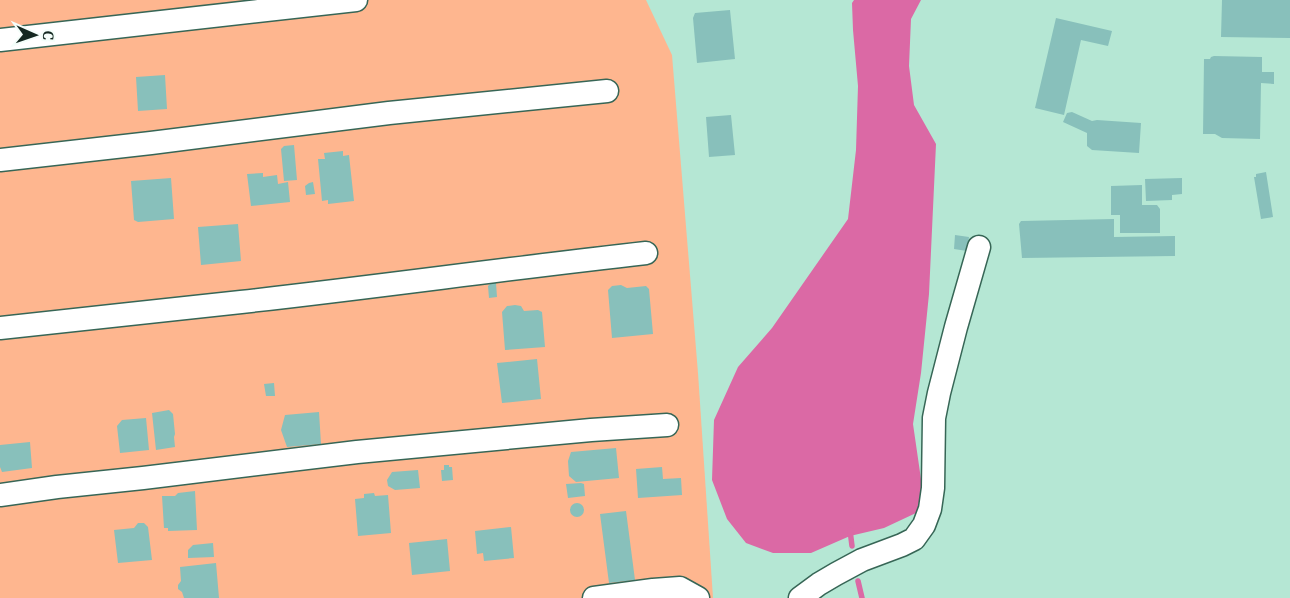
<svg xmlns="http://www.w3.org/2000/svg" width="1290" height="598" viewBox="0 0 1290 598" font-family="Merriweather,serif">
<rect width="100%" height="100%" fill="#b5e7d4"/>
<!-- green -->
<path fill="#feb68f" d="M0 0H646L672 55 698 373 713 598H0Z"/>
<!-- water -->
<path fill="#db69a5" d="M854 0H921L911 19 909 66 914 105 936 144 929 294 921 373 913 424 923 493 916 513 884 528 850 536 811 553H773L746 543 727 519 712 480 714 420 738 367 772 328 848 219 856 150 858 86 853 30 852 3Z"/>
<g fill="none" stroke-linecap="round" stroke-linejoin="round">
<!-- stream -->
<path stroke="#db69a5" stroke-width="5.5" d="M850 530 852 546
M858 581 862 598"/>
</g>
<!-- building -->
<path fill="#88c0bb" d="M1222 0H1290V38L1221 37Z
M730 10 735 59 697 63 693 18 695 13Z
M1056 18 1112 31 1108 46 1081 40 1064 115 1035 108Z
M1214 56 1262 57V72H1274V84L1261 83 1260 139 1222 138 1215 134H1203L1204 59H1210L1211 57Z
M165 75 167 109 138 111 136 77Z
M1072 112 1092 121 1089 127 1092 121 1097 120 1141 123 1139 153 1092 150 1087 146V133L1063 122 1067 113Z
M731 115 735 155 709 157 706 117Z
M294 145 297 180 284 181 281 149 284 146Z
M343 151V156L349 155 354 201 328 204V200L322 201 318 159H325L324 153Z
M1266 172 1273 217 1261 219 1254 177H1256V174Z
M263 173V177L277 175 278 184 288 182 290 202 251 206 247 174Z
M171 178 174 219 138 222 134 220 131 181Z
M1182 178V194L1172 195V200L1146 201 1145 179Z
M313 182 315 194 306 195 305 186 309 183Z
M1142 185V205H1157L1160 209V233H1120V215H1111V186Z
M1114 219V237L1175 236V256L1022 258 1019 224 1021 221Z
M238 224 241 261 201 265 198 227Z
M955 235 969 237 967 251 954 249Z
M491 283H496L497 297 489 298 488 286Z
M621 285 627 288 646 286 649 289 653 334 612 338 608 290 612 286Z
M515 305 521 306 524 311 538 310 542 312 545 347 505 350 502 312 507 306Z
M537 359 541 399 502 403 497 363Z
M274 383 275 396H266L264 384Z
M169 410 173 414 175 434 174 437 175 447 156 450 152 413Z
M319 412 321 444 287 447 281 430 285 415Z
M146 418 149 450 120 453 117 426 122 420Z
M30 442 32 468 2 472 0 467V445Z
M616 448 619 478 576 482 569 476 568 461 571 452Z
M444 465H449V467H452L453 480 442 481 441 470H444Z
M662 467 663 479 681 478 682 495 638 498 636 469Z
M418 470 420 488 395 490 388 486 387 480 392 472Z
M581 483 584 484 585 496 568 498 566 484Z
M195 491 197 530 168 531V528H164L162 496H175L178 493Z
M374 493 375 496 388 495 391 533 358 536 355 499 364 498V494Z
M570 510a7 7 0 1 1 14 0a7 7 0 1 1-14 0Z
M626 511 635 580 609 583 600 514Z
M138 523H144L148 527 152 560 118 563 114 530 134 528Z
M511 527 514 558 484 561 483 553 477 554 475 531Z
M447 539 450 571 412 575 409 543Z
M213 543 214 557 188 558V550L193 545Z
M216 563 219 598H184L182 592 178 589V585L181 581 180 567Z"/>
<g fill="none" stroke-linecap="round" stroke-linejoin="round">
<defs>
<path id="minor" d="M0 40 356 0
M0 160 151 143 389 113 607 91
M0 328C80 319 161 311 241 302 376 287 511 268 646 253
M0 495 57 487 143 478 357 452 591 430 667 425
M594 598 653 590 680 588 698 598
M800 598 819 584 836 574 862 560 902 545 914 539 924 525 930 509 933 488 934 418 939 393 956 327 979 247"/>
</defs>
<!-- minor casing -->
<use href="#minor" stroke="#376656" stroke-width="25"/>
<!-- minor -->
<use href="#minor" stroke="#fff" stroke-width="22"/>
</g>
<!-- north arrow -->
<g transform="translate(35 35) rotate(92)" stroke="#f4fefa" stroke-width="4" paint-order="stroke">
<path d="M0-4L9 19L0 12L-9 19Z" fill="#142821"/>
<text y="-8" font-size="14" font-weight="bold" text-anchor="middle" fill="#142821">С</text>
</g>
</svg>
